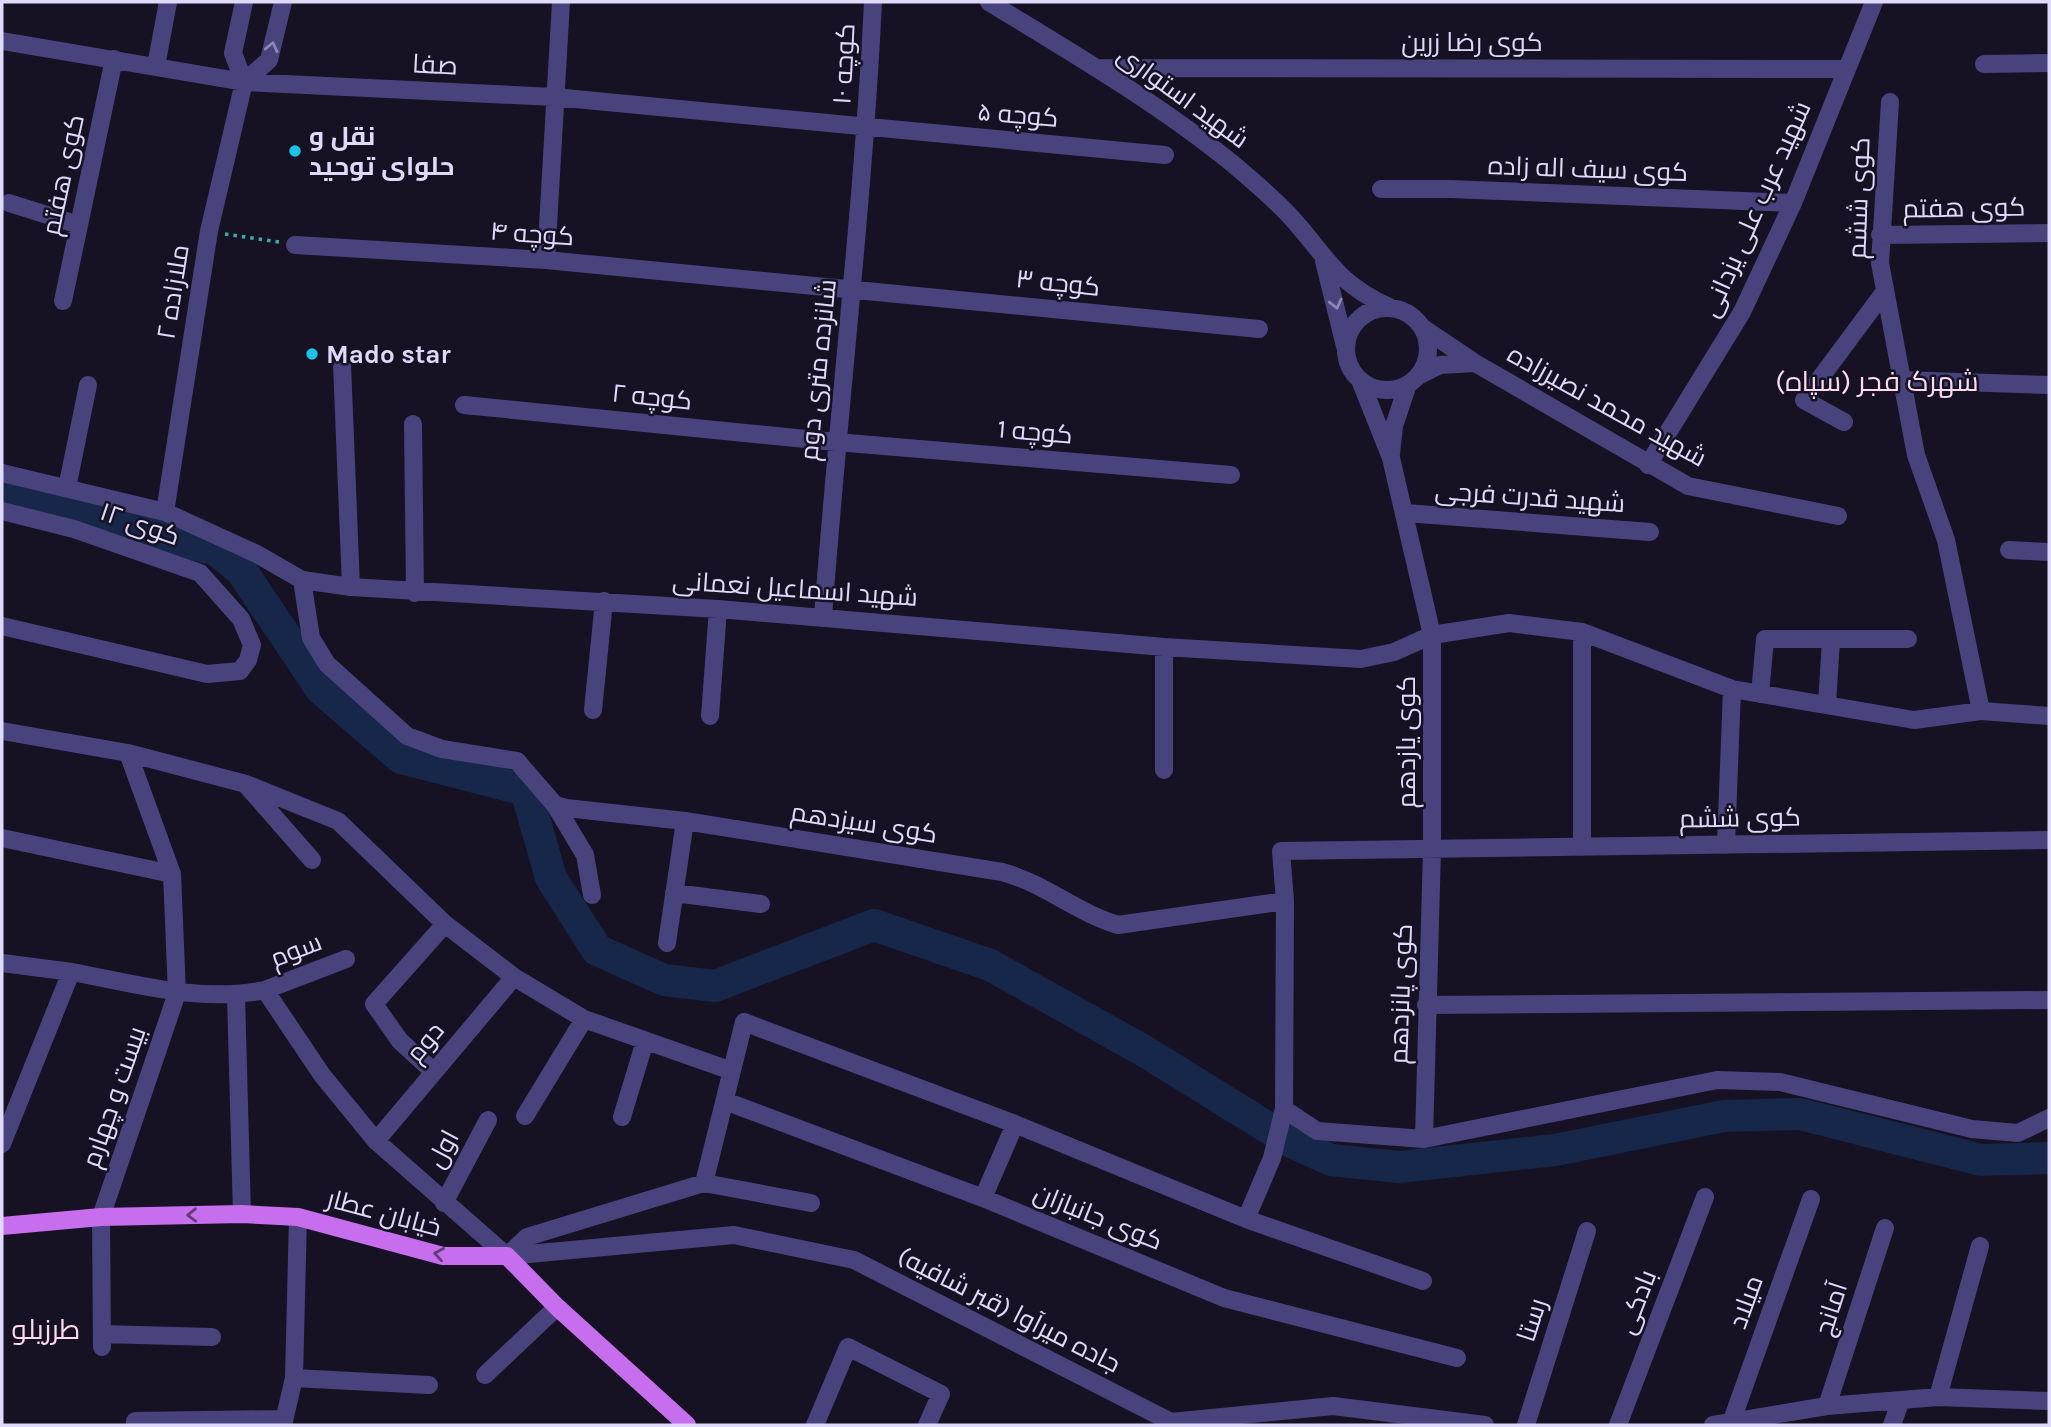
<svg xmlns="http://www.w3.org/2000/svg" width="2051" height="1427" viewBox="0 0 2051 1427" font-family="Karla,Cairo,sans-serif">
<rect width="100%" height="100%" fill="#161224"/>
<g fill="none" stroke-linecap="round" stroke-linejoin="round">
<!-- river -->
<path stroke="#172749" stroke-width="32" d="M2 497 216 550 241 570 321 689 401 758 526 790 551 878 597 950 664 980 715 986 874 925 990 965 1146 1052 1291 1142 1331 1160 1399 1167 1555 1150 1724 1116 1800 1114 1981 1160 2049 1158"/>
<!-- path -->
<path stroke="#3ea8a9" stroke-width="3.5" stroke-dasharray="3.5 5" stroke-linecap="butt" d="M225 234 279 242"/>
<!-- minor -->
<path stroke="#49437d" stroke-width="18" d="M989 2C1072 53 1158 103 1233 164 1252 180 1272 197 1289 215 1327 256 1333 281 1389 307
M2 41 244 82 554 97 1165 155
M1984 64 2049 63
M156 66 168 2
M1098 68 1846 69
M244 82 269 60 283 2
M244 82 233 53 244 2
M1890 102 1880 263 1916 455 1946 540 1981 711
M1381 189H1450L1793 203
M9 203 79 225
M1880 235 2049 233
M295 245 546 260 1259 329
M546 260 561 2
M1324 261 1345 346
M63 301 114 59
M1346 349a41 41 0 1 1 82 0a41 41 0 1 1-82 0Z
M1423 328 1475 363 1688 486 1838 516
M342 364 351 587
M1418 376 1440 365 1475 363
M1360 380 1391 458 1432 635V849L1424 1139
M1901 380 2049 385
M464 405 836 442 1231 475
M1844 422 1804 400 1885 291
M413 424 415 593
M1391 454 1394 426 1408 384
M1648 465 1742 312 1793 203 1874 2
M2 473 165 512 257 554 302 580 351 587 718 609 1164 647 1361 659 1394 652 1432 635 1509 623 1582 632 1732 689 1914 720 1981 711 2049 716
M67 488 88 385
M2 511 74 529 200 573 241 619 252 645 248 660 240 671 207 674 2 626
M165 512 209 231 244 82
M1406 513 1650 532
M2009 550 2049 552
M302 580 311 638 327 664 407 736 442 749 517 761 555 805 566 808 685 821 1002 872C1044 883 1077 913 1118 925L1285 901 1281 851 2049 840
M823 617C838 412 863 207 873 2
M1582 632V847
M1164 647V770
M1760 694 1765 639H1908
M1827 705 1831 640
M593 710 604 601
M710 716 718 609
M2 731 128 753 246 784 338 821 445 924 514 977 584 1019 732 1071
M248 787 312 860
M555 805 585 855 592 895
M2 838 172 874
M1726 844 1732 689
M674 893 761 904
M667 943 685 821
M2 963C25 966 49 969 72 972 137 984 199 1003 265 990L322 1075 376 1141 507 1256
M265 990 346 959
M236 996 242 1214
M1426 1005 2049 1000
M434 1072 400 1041 374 1004 445 924
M725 1101 983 1198 1224 1298 1457 1358
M1284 1109 1317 1131 1424 1139 1717 1080 1780 1082 1972 1129 2018 1133 2049 1118
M525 1116 584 1019
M622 1117 645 1041
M376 1141 514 977
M2 1144 71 972
M704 1183 811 1203
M983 1198 1015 1124
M444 1203 488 1120
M1246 1219 1272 1158 1284 1109 1285 901
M507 1256 527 1237 704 1183 744 1022 1015 1124 1246 1219 1423 1281
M507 1256 734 1235 854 1260 1171 1422 1333 1406 1485 1425
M102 1334 212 1337
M102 1347 101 1217 177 993 172 874 128 753
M485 1375 557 1307
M294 1378 429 1385
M1938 1397 1980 1246
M1827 1406 1885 1228
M1731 1423 1811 1199
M135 1425V1421L283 1419
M283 1425 294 1378 298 1217
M815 1425 848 1347 941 1394 927 1425
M1526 1425 1587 1231
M1618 1425 1705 1197
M1713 1425 1827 1406 1938 1397 2049 1401
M1892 1425 1901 1400"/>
<!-- major -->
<path stroke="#c66eed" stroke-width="18" d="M2 1226 101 1217 242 1214 298 1217 443 1256H507L557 1307 687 1425"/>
</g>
<!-- one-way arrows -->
<defs><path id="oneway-chevron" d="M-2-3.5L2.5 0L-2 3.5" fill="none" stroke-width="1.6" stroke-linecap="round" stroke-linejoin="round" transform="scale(1.75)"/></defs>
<g stroke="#8d87b5">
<use href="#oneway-chevron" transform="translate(272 47) rotate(-77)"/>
<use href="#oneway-chevron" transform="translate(1336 304) rotate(76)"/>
</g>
<g stroke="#653b7e">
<use href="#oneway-chevron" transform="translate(192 1215) rotate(179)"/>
<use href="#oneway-chevron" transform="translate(439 1254) rotate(-170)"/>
</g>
<!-- markers -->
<g fill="#1dc1e3" stroke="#161224" stroke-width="2.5">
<circle cx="295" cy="151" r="7"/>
<circle cx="312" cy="354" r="7"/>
</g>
<g text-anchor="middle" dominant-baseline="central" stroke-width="5" stroke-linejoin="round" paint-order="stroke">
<!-- street labels -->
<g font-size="26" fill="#e0dafa" stroke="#161224">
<text x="1472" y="42">کوی رضا زرین</text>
<text transform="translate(844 64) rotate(-87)">کوچه ۱۰</text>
<text transform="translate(435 65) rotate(3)">صفا</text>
<text transform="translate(1183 97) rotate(36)">شهید استواری</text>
<text transform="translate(1018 115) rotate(5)">کوچه ۵</text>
<text transform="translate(1588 169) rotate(2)">کوی سیف اله زاده</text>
<text transform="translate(63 175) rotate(-78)">کوی هفتم</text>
<text transform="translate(1859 198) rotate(-88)">کوی ششم</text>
<text transform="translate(1964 208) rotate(-1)">کوی هفتم</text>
<text transform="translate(1756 209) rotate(-66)">شهید عرب علی یزدانی</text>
<text transform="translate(532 234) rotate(4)">کوچه ۴</text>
<text transform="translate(1058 283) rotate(6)">کوچه ۳</text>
<text transform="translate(173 292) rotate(-81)">ملازاده ۲</text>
<text transform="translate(818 370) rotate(-84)">شانزده متری دوم</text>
<text transform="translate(652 397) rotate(6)">کوچه ۲</text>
<text transform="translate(1607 406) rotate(29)">شهید محمد نصیرزاده</text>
<text transform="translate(1035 432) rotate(5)">کوچه 1</text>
<text transform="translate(1530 497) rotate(4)">شهید قدرت فرجی</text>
<text transform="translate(140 524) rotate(19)">کوی ۱۲</text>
<text transform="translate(795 589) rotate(4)">شهید اسماعیل نعمانی</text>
<text transform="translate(1406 742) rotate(-90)">کوی یازدهم</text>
<text transform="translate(1740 818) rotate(-1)">کوی ششم</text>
<text transform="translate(864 823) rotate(9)">کوی سیزدهم</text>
<text transform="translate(296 950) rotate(-21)">سوم</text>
<text transform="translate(1401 994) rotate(-88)">کوی پانزدهم</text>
<text transform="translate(425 1042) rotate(-50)">دوم</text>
<text transform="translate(114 1097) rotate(-71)">بیست و چهارم</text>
<text transform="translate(443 1149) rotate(-62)">اول</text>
<text transform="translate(384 1213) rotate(15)">خیابان عطار</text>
<text transform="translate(1098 1217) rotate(22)">کوی جانبازان</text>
<text transform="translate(1637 1302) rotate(-69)">بادکی</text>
<text transform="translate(1746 1302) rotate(-70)">میلاد</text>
<text transform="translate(1831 1309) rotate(-72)">آمانج</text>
<text transform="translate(1009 1310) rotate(27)">جاده میرآوا (قبر شافیه)</text>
<text transform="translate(1532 1320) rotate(-72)">رستا</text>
</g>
<!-- poi labels -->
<g font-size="26" font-weight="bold" fill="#e0dafa" stroke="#161224" text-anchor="start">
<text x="309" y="136">نقل و<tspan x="309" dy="30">حلوای توحید</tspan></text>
<text x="326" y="354">Mado star</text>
</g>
<!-- neighbourhood labels -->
<g font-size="28" fill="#fbdbed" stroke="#161224">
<text x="1877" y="381">شهرک فجر (سپاه)</text>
<text x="46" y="1329">طرزیلو</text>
</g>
</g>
<!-- border -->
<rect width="2051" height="1427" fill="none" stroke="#e0dafa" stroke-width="7"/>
</svg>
